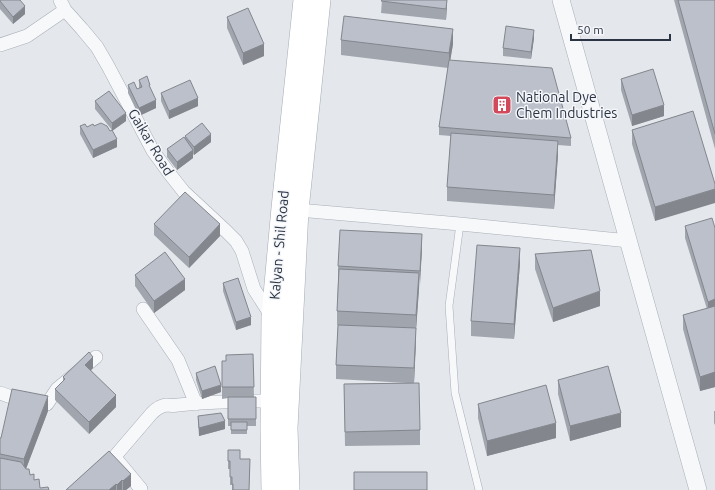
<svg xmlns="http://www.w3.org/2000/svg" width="715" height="490" viewBox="0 0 715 490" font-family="Ubuntu,sans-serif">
<rect width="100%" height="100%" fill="#e4e7ec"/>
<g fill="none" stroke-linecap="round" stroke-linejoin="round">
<defs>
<path id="service" d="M460 224 449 306 455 393 479 490"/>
<path id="minor" d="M60 0 65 10 82 29 97 47 108 66 153 151 169 173 184 192 226 231 236 241 242 251 254 289 272 317
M0 45 27 36 65 10
M298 210 460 224 629 241
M143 309 178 360 196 404
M0 393 17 399 47 404 57 389 96 357
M141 489 117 460 116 455 152 413C156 409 160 406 166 405 170 405 174 406 178 405 209 402 241 401 272 401"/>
<path id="tertiary" d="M561 0 698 490"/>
<path id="primary" d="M272 490 271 428 272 317 282 208 304 0
M289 490 287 428 298 210 320 0"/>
</defs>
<!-- service casing -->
<use href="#service" stroke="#a9aeb7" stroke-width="8"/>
<!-- minor casing -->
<use href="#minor" stroke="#a9aeb7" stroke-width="14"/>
<!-- tertiary casing -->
<use href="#tertiary" stroke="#a9aeb7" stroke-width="18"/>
<!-- primary casing -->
<use href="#primary" stroke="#a3abb8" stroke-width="22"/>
<!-- service -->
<use href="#service" stroke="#f7f8fa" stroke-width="7"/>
<!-- minor -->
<use href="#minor" stroke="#f7f8fa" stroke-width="13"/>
<!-- tertiary -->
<use href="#tertiary" stroke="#f7f8fa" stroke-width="17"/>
<!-- primary -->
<use href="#primary" stroke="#fff" stroke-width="21"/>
</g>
<!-- wall -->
<path fill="#a1a5ae" d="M0 0 25 14 13 24 0 9Z
M382 0H447L446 20 381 13Z
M674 0H715V149Z
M227 17 264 56 243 65 227 28Z
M534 38 531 59 503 56V48Z
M341 40 453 44 450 60 571 138V146L558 145V155L554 209 447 201V187L451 136 439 135V127L448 68 341 55Z
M621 79 664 116 632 126 621 90Z
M139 80 150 89 156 108 139 116 128 93V85L137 89H139Z
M161 93 198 106 169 119 161 101Z
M95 101 126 121 112 131 117 147 93 158 80 134V126L87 127 94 126 110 131 112 130 95 109Z
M693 111 655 221 632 144V130Z
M185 136 211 142 194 155 193 154V158L177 170 167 157V149L185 138Z
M154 224 220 236 189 268 154 235Z
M685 226 715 228V387L700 391 683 329V315L707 309 685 238Z
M422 249 416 330 414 383 420 430V445L345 446 344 384 408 383 336 379V365L338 325H337V311L338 281V266Z
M535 254 600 306 553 322 535 269Z
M520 263 514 339 471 336V321Z
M135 275 185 290 154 313 135 286Z
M223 283 251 325 236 330 223 291Z
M253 354 254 397H256V426H247V434H231V426H228V398L222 399V361H226Z
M93 368 91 370 116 407 89 434 55 400V389L63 381V377Z
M196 373 221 392 202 399 196 380Z
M558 380 621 427 570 441 558 394Z
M478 404 556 438 487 456 478 418Z
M48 411 26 469 30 475 34 480 40 488 49 490H0V438H1Z
M714 411H715V425L714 423Z
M198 416 225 429 199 436 198 424Z
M109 451 131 486 126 490H66Z
M240 459 250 467 249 490H232V485H230V469H228V461Z"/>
<!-- shaded-wall -->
<path fill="#83868d" d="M447 0V5L446 20V9Z
M25 6V14L13 24V17Z
M453 29V44L449 68V53Z
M534 30V38L531 59V52Z
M264 44V56L243 65V53Z
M198 98V106L169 119V111Z
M156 100V108L139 116V108Z
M664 105V116L632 126V115Z
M126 113V121L112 131V123Z
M211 134V142L194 155V147Z
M117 139V147L93 158V150Z
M558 141V155L554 209V195Z
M193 150V158L177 170V162Z
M715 189V203L655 221V207Z
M220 224V236L189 268V257Z
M422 234V249L420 285V271Z
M520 248V263L514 339V324Z
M419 273V288L416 330V315Z
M185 279V290L154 313V301Z
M600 291V306L553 322V308Z
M715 299V311L708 313V302Z
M251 317V325L236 330V322Z
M416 328V343L414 383V368Z
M93 357V368L85 376V365Z
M715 372V387L700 391V377Z
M221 385V392L202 399V391Z
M116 395V407L89 434V422Z
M48 396V411L24 474V459Z
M621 413V427L570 441V426Z
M225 421V429L199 436V428Z
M556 423V438L487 456V441Z
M131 474V486L126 490H123V481Z
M122 480V490H117V485Z
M116 484V490H109Z"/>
<!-- building -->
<path fill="#bbc0ca" stroke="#83868d" d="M0 0H20L25 6 13 17 0 1Z
M382 0H447L446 9 381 1Z
M678 0H715V134Z
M248 8 264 44 243 53 227 17Z
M344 16 453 29 449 53 341 40Z
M506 26 534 30 531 52 503 48Z
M449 60 552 68 571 138 439 127Z
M653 69 664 105 632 115 621 79Z
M147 76 150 85H149L156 100 139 108 128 85 134 82 137 89 142 87 139 80Z
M190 80 198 98 169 111 161 93Z
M109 91 126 113 112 123 95 101Z
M693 111 715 184V189L655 207 632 130Z
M101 123 107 126 110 131 112 130 117 139 93 150 80 126 85 124 87 127 93 124 94 126Z
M202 123 211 134 194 147 185 136Z
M451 133 558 141 554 195 447 187Z
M184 137 193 150 177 162 167 149Z
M185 192 220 224 189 257 154 224Z
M712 218 715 228V299L708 302 685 226Z
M340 230 422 234 420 271 338 266Z
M477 245 520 248 514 324 471 321Z
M591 250 600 291 553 308 535 254Z
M165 252 185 279 154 301 135 275Z
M339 269 419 273 416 315 337 311Z
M238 278 251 317 236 322 223 283Z
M715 306V372L700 377 683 315Z
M338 325 416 328 414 368 336 365Z
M89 352 93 357 85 365 116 395 89 422 55 389 65 379 63 377Z
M253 354 254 387H222V361H226V355Z
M215 366 221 385 202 391 196 373Z
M608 366 621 413 570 426 558 380Z
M419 383 420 430 345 432 344 384Z
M546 385 556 423 487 441 478 404Z
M12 389 48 396 24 459 0 454V438H1Z
M228 397H256V419H228Z
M221 413 225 421 199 428 198 416Z
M231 422H247V430H231Z
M228 450H240V459H250L249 490H233V484H232V477H230V461H228Z
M109 451 131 474 123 481 122 480 117 485 116 484 109 490H66Z
M0 458 21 462 26 469H29L30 475 34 474V480L39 479 40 488 48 487 49 490H0Z
M354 472H427V490H354Z"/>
<!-- icons -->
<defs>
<symbol id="building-square" viewBox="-11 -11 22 22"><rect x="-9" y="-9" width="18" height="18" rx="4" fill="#d1495b" stroke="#f4f6f9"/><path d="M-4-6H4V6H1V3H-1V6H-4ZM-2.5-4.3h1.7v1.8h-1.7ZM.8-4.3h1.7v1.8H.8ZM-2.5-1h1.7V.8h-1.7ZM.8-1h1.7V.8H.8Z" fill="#fff"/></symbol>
</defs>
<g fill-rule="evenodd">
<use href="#building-square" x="491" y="94" width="22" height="22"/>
</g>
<g text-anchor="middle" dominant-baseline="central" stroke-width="3" stroke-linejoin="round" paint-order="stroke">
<!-- poi labels -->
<g font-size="14" fill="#2b3445" stroke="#f4f6f9" text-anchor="start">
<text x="516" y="97">National Dye<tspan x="516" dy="16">Chem Industries</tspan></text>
</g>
<!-- street labels -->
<g font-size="14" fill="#2b3445" stroke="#f4f6f9">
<text transform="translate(151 142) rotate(59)">Gaikar Road</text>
<text transform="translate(279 245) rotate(-85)">Kalyan - Shil Road</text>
</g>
</g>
<!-- scale -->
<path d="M571 34v6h99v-6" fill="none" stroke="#2b3445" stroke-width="2"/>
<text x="577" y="34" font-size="12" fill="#2b3445" stroke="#f4f6f9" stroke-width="3" paint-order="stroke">50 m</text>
</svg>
